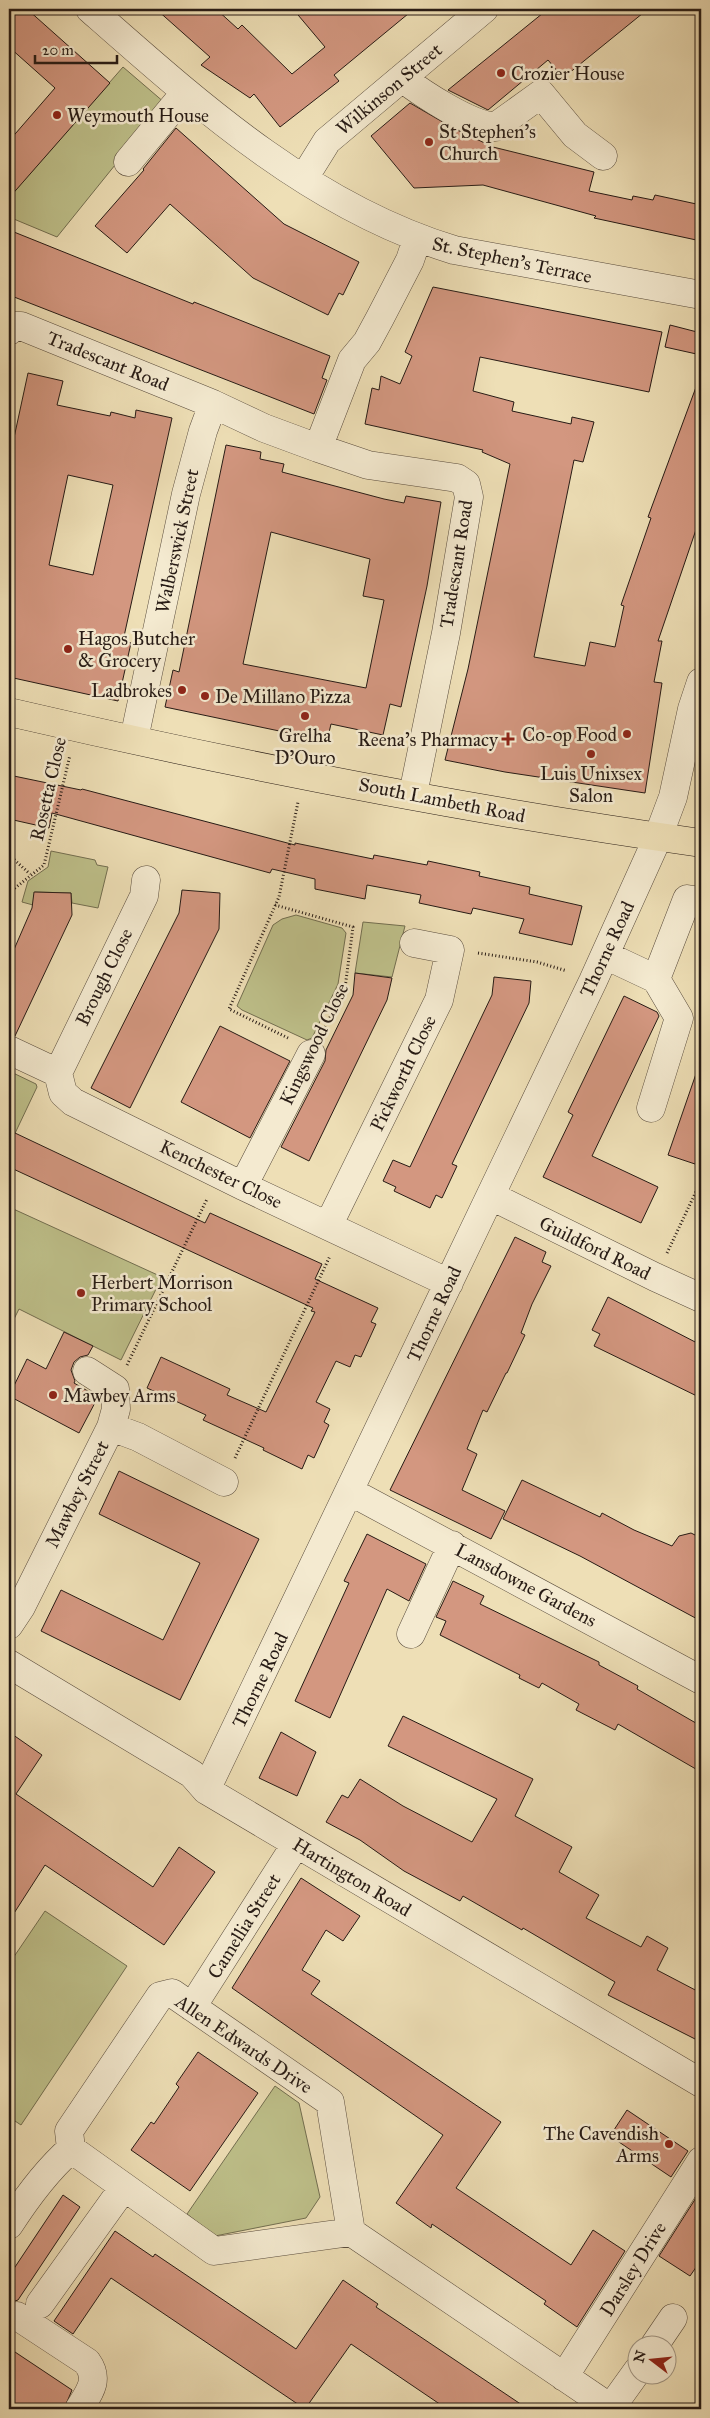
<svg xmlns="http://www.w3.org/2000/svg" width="710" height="2418" viewBox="0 0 710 2418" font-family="'IM FELL Great Primer',serif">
<rect width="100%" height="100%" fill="#eedfb6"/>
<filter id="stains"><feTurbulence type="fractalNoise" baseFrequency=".004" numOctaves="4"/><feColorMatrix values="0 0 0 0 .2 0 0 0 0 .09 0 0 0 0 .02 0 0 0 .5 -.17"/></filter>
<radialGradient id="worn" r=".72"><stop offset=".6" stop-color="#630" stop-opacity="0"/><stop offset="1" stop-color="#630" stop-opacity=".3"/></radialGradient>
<!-- green -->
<path fill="#bec08a" stroke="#726e50" d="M123 67 165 103 57 237 9 217V188L14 192Z
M51 851 95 860 97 865 108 867 98 908 72 903 71 893 35 892 33 905 22 902 28 881 48 867Z
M296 915 342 928 346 933 338 984 312 1038 307 1040 242 1010 237 1006 273 925 282 919Z
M363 922 405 926 392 977 355 973Z
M9 1071 36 1084 37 1087 9 1146Z
M9 1207 162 1277 121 1360 19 1309 9 1329Z
M45 1911 127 1966 21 2125 9 2117V1964Z
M275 2086 299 2103 320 2197 306 2218 215 2236 187 2214Z"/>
<!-- building -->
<path fill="#d39780" stroke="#271b15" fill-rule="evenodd" d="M9 9H27L110 83 9 198V141L55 88 9 47Z
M156 9H216L238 29 242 25 292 74 325 47 293 9H414L334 75 339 81 280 127 254 94 250 98 201 65 210 57Z
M548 9H648L563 78 548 60 488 110 448 90Z
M410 103 453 128 493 147 594 172 589 191 632 200 633 196 653 200 655 195 701 205V241L594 218 596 216 483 185 414 188 371 136Z
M176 128 284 224 359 262 343 295 339 293 328 315 253 278 170 204 127 253 95 226 144 170 143 169Z
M9 230 193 304 194 302 212 309 330 356 322 378 327 380 314 414 9 295Z
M433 287 662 332 649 392 480 357 473 391 514 402 512 411 571 424 572 417 594 422 583 462 574 460 534 657 585 666 590 642 615 647 624 606 621 605 651 518 648 517 699 379 701 380V515L658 641H662L654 682 662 683 645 793 505 772 445 760 468 669 510 464 482 452 483 450 365 424 372 388 379 390 381 376 400 384 412 356 405 352Z
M670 325 701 333V355L665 347Z
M28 373 63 381 57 405 110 416 111 412 135 418 136 410 172 418 123 641 131 643 118 701 9 677V461ZM68 475 113 485 93 575 49 565Z
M226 445 261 452 260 459 284 464 282 472 384 499 404 503 406 496 441 502 427 586 401 707 390 704 383 735 331 724 327 741 165 707 173 670 179 672ZM271 532 370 559 363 596 384 600 366 688 243 664Z
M9 775 81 790 82 789 295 845V843L373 859 374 855 427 865 428 861 480 872 479 876 530 887 529 894 582 906 572 945 519 933 524 919 473 908 471 914 419 903 421 895 367 885 365 899 315 889V879L272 869 270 873 52 813 49 828 9 819Z
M182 890 220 893 219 929 130 1108 91 1088 179 913Z
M34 892 71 893 72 915 15 1036 9 1035V961L32 908Z
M355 973 392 978 387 1000 309 1161 281 1147 325 1061 326 1050 353 995Z
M494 977 531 981 529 1003 452 1164 457 1166 442 1198 436 1195 430 1208 394 1191 396 1187 383 1181 393 1160 410 1167 492 995Z
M624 996 657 1012 659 1016 592 1156 658 1187 641 1223 543 1177 573 1115 568 1112Z
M220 1026 290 1061 250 1138 181 1102Z
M698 1068 701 1069V1166L668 1155Z
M15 1133 205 1223 210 1213 322 1264 315 1279 378 1308 371 1322 376 1324 361 1357 355 1355 350 1367 336 1361 316 1402 330 1409 324 1422 329 1425 314 1458 308 1455 302 1469 263 1450 264 1448 203 1420 206 1415 147 1388 161 1357 230 1389 227 1395 266 1412 315 1312 311 1311 313 1308 9 1167V1146Z
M515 1237 546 1252 542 1262 551 1266 532 1304 521 1333 525 1335 507 1373H506L487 1412 483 1410 467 1449 477 1454 462 1490 505 1511 491 1539 390 1490Z
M608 1297 701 1345V1398L594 1346 600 1334 592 1330Z
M64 1332 93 1346 88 1355 80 1357 74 1362 71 1370 75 1381 74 1383 98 1397 79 1433 9 1396 27 1359 46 1369Z
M119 1471 259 1539 180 1700 41 1631 61 1590 163 1640 200 1563 99 1514Z
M522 1480 600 1517 602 1513 634 1530 672 1546 679 1536 691 1533 701 1538V1621L580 1556 503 1519Z
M367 1534 426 1564 409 1601 387 1589 330 1718 295 1701 349 1583 344 1581Z
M453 1581 484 1596 480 1604 599 1662V1665L638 1686 637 1689 701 1726V1772L618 1724 615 1730 576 1710 579 1704 542 1683 539 1688 519 1678 520 1675 440 1635 446 1621 436 1617Z
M403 1716 533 1779 515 1816 572 1847 559 1872 599 1895 586 1918 641 1947 647 1936 668 1948 657 1970 701 1993V2042L608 1995 615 1982 523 1928 522 1930 463 1896 460 1901 404 1871 360 1840 326 1822 342 1795 348 1798 360 1779 403 1806 472 1842 497 1799 388 1746Z
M9 1732 42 1755 16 1794 153 1887 179 1847 215 1872 164 1945 45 1865 9 1921Z
M281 1732 316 1752 297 1796 259 1778Z
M301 1878 360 1916 343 1941 326 1930 302 1970 320 1981 311 1994 501 2122 456 2188 571 2265 593 2230 625 2251 577 2327 544 2304 546 2301 432 2224 431 2228 396 2203 443 2135 232 1988Z
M198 2052 258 2093 190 2191 131 2150 151 2122 154 2124 179 2087 176 2084Z
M627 2110 688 2151 671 2177 610 2136Z
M701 2190V2260L690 2276 659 2256Z
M63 2195 80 2207 18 2300 9 2303V2276Z
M115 2231 153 2257 155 2254 296 2349 343 2280 378 2304 376 2307 528 2409H447L351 2344 305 2409 111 2278 73 2334 54 2321Z
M9 2348 72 2390 64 2409H9Z"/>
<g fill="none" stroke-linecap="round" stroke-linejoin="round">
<defs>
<path id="minor" d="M90 9C199 105 312 207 454 250L701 295
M402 78C424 95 469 124 495 127L541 94 575 135 603 156
M128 162 185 93
M304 178 327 141 484 9
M9 331 13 326H21L213 404 264 428 318 448 368 465 457 478 466 484 469 497 446 633 413 794
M318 448 352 360 367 342 380 318 410 260 417 239
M134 739 186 494 203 431 213 404
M605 955 656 979 687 899 701 901
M9 1050 58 1073 63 1093 73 1102 243 1186 449 1283
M58 1073 144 896 146 880
M651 1108 679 1018 656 979
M243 1186 311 1054
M491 1196 655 1277 701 1298
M328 1226 439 1000 450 950 414 943
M111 1427 138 1437 224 1482
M351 1492 701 1680
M9 1625 21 1607 111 1427 116 1409 115 1389 87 1371
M411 1634 452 1545
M9 1664 192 1774 206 1790 701 2083
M206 1790 593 981 658 837 673 797 692 709 701 682
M192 2007 296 1844
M9 2225C27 2197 46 2171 71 2149
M351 2232 330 2102 172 1993 160 1996 69 2131 71 2149 214 2251 351 2232 612 2409
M40 2304 124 2187
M17 2316 87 2362C100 2380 89 2393 79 2409
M654 2346 673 2318
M564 2377 701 2161
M610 2409 638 2370"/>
<path id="highway" d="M9 712C237 765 469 810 701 843"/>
</defs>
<!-- minor casing -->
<use href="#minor" stroke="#594c3d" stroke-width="29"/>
<!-- highway casing -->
<use href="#highway" stroke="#271b15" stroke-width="29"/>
<!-- path -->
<path stroke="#271b15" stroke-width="3" stroke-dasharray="1 2.5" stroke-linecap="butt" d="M9 855 30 874
M10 892 11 855
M9 900 10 892 44 865 70 755
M275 905 353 927 345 988 323 1031
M478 953 537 962 567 971
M288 1038 229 1009 279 897 298 802
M667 1253 701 1181
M127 1365 207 1199
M235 1458 330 1256"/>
<!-- minor -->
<use href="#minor" stroke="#f4ead0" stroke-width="28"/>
<!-- highway -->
<use href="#highway" stroke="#eedfb6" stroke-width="28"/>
</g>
<!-- markers -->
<g fill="#8f2418" stroke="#f4ead0" stroke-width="2">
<circle cx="501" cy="73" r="5"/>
<circle cx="57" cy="115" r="5"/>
<circle cx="429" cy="142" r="5"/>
<circle cx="68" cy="649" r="5"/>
<circle cx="182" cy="690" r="5"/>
<circle cx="205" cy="696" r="5"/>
<circle cx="305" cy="716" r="5"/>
<circle cx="627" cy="734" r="5"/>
<path d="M505.5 731.5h5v5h5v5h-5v5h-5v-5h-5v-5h5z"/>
<circle cx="591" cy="754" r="5"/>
<circle cx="81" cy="1293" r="5"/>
<circle cx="53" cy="1395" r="5"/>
<circle cx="669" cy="2144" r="5"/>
</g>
<g text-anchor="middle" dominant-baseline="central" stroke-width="5" stroke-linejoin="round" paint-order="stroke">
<!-- poi labels -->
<g font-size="19" fill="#271b15" stroke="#f4ead0" text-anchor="start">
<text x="511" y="73">Crozier House</text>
<text x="67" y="115">Weymouth House</text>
<text x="439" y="131">St Stephen's<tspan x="439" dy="22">Church</tspan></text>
<text x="78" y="638">Hagos Butcher<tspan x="78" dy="22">&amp; Grocery</tspan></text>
<text x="172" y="690" text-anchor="end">Ladbrokes</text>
<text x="215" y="696">De Millano Pizza</text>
<text x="617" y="734" text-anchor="end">Co-op Food</text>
<text x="305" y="735" text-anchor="middle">Grelha<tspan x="305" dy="22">D'Ouro</tspan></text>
<text x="498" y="739" text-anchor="end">Reena's Pharmacy</text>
<text x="591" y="773" text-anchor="middle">Luis Unixsex<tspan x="591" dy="22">Salon</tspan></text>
<text x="91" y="1282">Herbert Morrison<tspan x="91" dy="22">Primary School</tspan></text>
<text x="63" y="1395">Mawbey Arms</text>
<text x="659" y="2133" text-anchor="end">The Cavendish<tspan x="659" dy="22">Arms</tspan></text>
</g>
<!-- street labels -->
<g font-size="19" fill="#271b15" stroke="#f4ead0">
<text transform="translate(389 89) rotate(-40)">Wilkinson Street</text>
<text transform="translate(512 260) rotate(12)">St. Stephen's Terrace</text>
<text transform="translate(108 361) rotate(22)">Tradescant Road</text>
<text transform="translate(177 541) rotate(-78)">Walberswick Street</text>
<text transform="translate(456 564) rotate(-81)">Tradescant Road</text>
<text transform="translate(48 789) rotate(-77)">Rosetta Close</text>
<text transform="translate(442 800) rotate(11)">South Lambeth Road</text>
<text transform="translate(607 949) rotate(-65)">Thorne Road</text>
<text transform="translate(104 977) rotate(-64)">Brough Close</text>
<text transform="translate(314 1044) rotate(-64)">Kingswood Close</text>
<text transform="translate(403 1073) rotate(-64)">Pickworth Close</text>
<text transform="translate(221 1174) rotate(26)">Kenchester Close</text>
<text transform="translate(595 1248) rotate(26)">Guildford Road</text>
<text transform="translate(434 1314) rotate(-65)">Thorne Road</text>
<text transform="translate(77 1494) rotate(-63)">Mawbey Street</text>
<text transform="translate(526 1585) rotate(28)">Lansdowne Gardens</text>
<text transform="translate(260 1680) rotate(-64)">Thorne Road</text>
<text transform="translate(352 1877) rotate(31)">Hartington Road</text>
<text transform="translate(244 1926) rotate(-58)">Camellia Street</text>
<text transform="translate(244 2044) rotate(34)">Allen Edwards Drive</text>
<text transform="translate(633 2269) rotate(-58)">Darsley Drive</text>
</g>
</g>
<!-- margin -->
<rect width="710" height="2418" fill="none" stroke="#eedfb6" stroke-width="30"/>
<rect x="10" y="10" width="690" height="2398" fill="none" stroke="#271b15" stroke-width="2.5"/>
<rect x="15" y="15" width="680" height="2388" fill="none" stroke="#271b15"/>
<!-- north arrow -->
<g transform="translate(652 2360) rotate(286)"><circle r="24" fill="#f4ead0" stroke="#a29785"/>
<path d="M0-4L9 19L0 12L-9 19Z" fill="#8f2418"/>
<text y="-8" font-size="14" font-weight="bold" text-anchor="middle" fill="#271b15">N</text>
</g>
<!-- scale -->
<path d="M35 55v8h82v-8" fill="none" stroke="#271b15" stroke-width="2.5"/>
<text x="42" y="55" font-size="15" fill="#271b15" stroke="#f4ead0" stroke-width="4" paint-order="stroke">20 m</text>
<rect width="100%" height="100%" filter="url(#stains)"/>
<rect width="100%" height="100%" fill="url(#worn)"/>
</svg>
